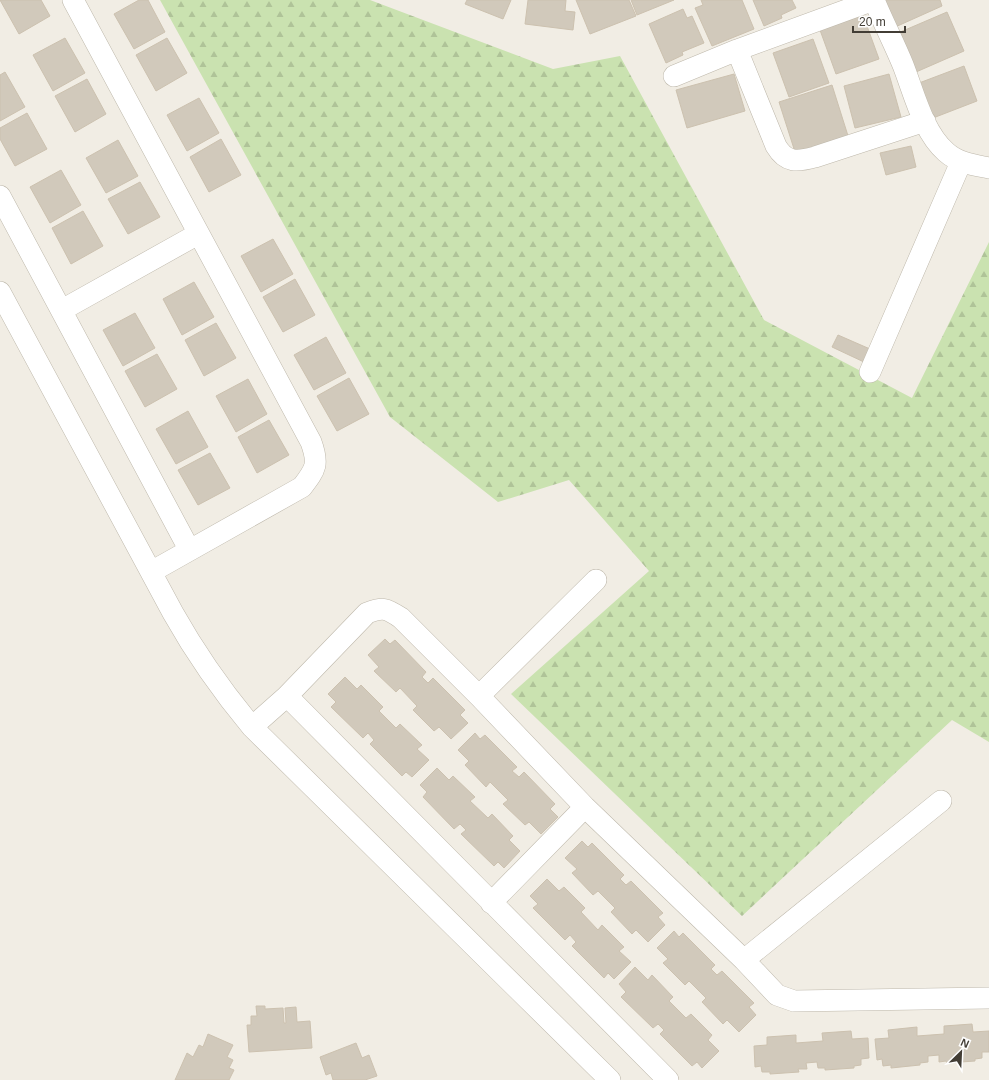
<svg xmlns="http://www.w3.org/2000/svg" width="989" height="1080" viewBox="0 0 989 1080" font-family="Helvetica,sans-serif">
<defs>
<pattern id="forest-firs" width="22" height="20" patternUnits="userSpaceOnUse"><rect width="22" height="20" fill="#cae2b0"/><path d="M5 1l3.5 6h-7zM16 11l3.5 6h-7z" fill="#afc398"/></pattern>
</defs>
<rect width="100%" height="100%" fill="#f1ede4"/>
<!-- forest -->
<path fill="url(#forest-firs)" d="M160 0H370L553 69 620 56 764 320 912 398 989 242V742L952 720 742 916 511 694 649 571 569 480 498 502 390 417Z"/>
<!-- building -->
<path fill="#d1c9bb" stroke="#ccc1af" d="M0 0H41L50 16 19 34Z
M139 0H148L165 32 134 49 114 14Z
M467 0H511L503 19 465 4Z
M528 0H566L565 11 575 12 573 30 525 24Z
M576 0H629L636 16 590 34Z
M631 0H674L637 15Z
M701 0H742L754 29 712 46 695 8 703 5Z
M753 0H792L796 8 781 15 782 18 764 26Z
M880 0H940L942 6 893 28Z
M683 9 687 18 692 16 704 43 682 52 683 55 666 63 649 24Z
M947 12 964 51 916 72 898 33Z
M863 15 879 59 836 74 820 30Z
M65 38 85 73 53 91 33 55Z
M167 38 187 73 156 91 136 55Z
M813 39 829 83 789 97 773 53Z
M964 66 977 101 933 118 919 83Z
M5 72 25 107 0 121V75Z
M734 74 745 111 687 128 676 90Z
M889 74 901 117 855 128 844 86Z
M87 79 106 114 75 132 55 96Z
M832 85 849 139 796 155 779 102Z
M199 98 219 133 187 151 167 115Z
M27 113 47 149 15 166 0 139V128Z
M221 139 241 175 209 192 190 157Z
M118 140 138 176 106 193 86 158Z
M911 146 916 167 886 175 880 153Z
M61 170 81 205 50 223 30 187Z
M140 182 160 217 128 234 108 199Z
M83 211 103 246 71 264 52 228Z
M273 239 293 274 261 292 241 256Z
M295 279 315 315 283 332 263 297Z
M194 282 214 317 182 335 163 299Z
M135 313 155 348 123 366 103 330Z
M216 323 236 358 204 376 185 340Z
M838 335 870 349 864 362 832 347Z
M326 337 346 373 314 390 294 355Z
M157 354 177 389 145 407 125 371Z
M349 378 369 414 337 431 317 396Z
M248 379 267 414 236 432 216 396Z
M188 411 208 447 176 464 156 429Z
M269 420 289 455 257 473 238 437Z
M210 453 230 488 198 505 178 470Z
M385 639 390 644 395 640 426 672 422 677 428 683 433 678 465 710 460 715 468 723 451 739 439 727 434 731 413 710 417 706 400 688 396 692 374 671 379 667 368 655Z
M345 677 357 689 361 685 383 707 379 711 396 728 400 724 422 745 417 749 429 760 412 777 406 772 402 776 370 744 374 740 368 733 363 738 331 707 336 702 328 694Z
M475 733 480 739 485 735 517 767 512 771 519 777 524 772 555 804 550 809 558 817 541 834 529 822 525 825 503 804 508 800 490 782 486 787 465 765 469 761 458 750Z
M437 768 449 780 453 776 475 797 470 801 488 818 492 814 513 836 509 840 520 851 504 868 498 862 494 866 461 834 466 830 460 824 454 829 423 797 427 792 420 785Z
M582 841 588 847 592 843 624 875 620 879 626 885 631 881 663 913 658 917 665 925 648 942 636 930 632 934 611 912 615 908 598 891 593 895 572 873 577 869 565 858Z
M547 879 559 891 564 887 585 908 581 912 598 930 602 925 624 947 619 951 631 962 614 979 608 973 604 978 572 946 576 942 570 935 565 940 533 908 538 904 530 896Z
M674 931 679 937 683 933 715 965 711 969 717 975 722 971 754 1003 749 1007 756 1015 739 1032 727 1020 723 1024 702 1002 706 998 689 981 685 985 663 963 668 959 657 948Z
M635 967 648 980 652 975 673 997 669 1001 686 1018 691 1014 712 1035 708 1040 719 1051 702 1068 697 1062 692 1066 660 1034 664 1030 658 1024 653 1028 621 997 626 992 619 984Z
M256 1006H265V1009L283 1008 284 1023H286L285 1008 296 1007 297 1022 310 1021 312 1048 249 1052 247 1025H251V1016H257Z
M972 1024 973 1032 989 1031V1052H982V1058L975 1059V1061L947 1063 946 1061 939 1062V1055L928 1056V1062L920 1063V1065L891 1068V1065L883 1066 882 1059 877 1060 875 1039 889 1038 888 1030 917 1027V1036L944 1034V1026Z
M851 1031 852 1039 868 1038 869 1058 861 1059V1065L854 1066V1068L825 1070V1068H818L817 1062 806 1063 807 1069H798L799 1072 770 1074V1072H762L761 1066 755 1067 754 1046 767 1045V1037L796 1035V1043L823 1041 822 1033Z
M208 1034 233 1045 227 1057 233 1060 229 1068 234 1070 229 1080H175L187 1053 193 1057 199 1045 203 1047Z
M356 1043 362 1058 369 1055 377 1076 365 1080H333L331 1073 326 1075 320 1057Z"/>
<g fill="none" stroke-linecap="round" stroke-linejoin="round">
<defs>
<path id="minor" d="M73 0 311 442C319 464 316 469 302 487L151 572
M874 0C883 22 894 43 903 65 914 93 923 132 946 152 958 163 974 165 989 168
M737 50 776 146C786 163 797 162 815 157L925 121
M674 76 737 50 874 0
M0 196 189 549
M0 292 173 613C196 654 222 691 252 727L610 1080
M62 310 198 234
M870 372 961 162
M287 696 668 1080
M479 696 596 580
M252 727 287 696 367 613C383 607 386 608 401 618L479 696 585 807 744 960 777 995 794 1001 989 998
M491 903 585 807
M744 960 941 801"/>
</defs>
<!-- minor casing -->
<use href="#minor" stroke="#beb8ab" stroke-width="22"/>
<!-- minor -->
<use href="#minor" stroke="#fff" stroke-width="21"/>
</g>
<!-- north arrow -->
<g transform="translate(961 1052) rotate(24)" stroke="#ffffff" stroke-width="3" paint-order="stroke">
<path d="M0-3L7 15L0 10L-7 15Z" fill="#423d35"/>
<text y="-6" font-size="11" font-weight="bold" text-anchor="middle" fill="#423d35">N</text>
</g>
<!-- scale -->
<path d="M853 26v6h52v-6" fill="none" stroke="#423d35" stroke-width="2"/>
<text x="859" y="26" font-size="12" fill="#423d35" stroke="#ffffff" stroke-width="3" paint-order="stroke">20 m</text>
</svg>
